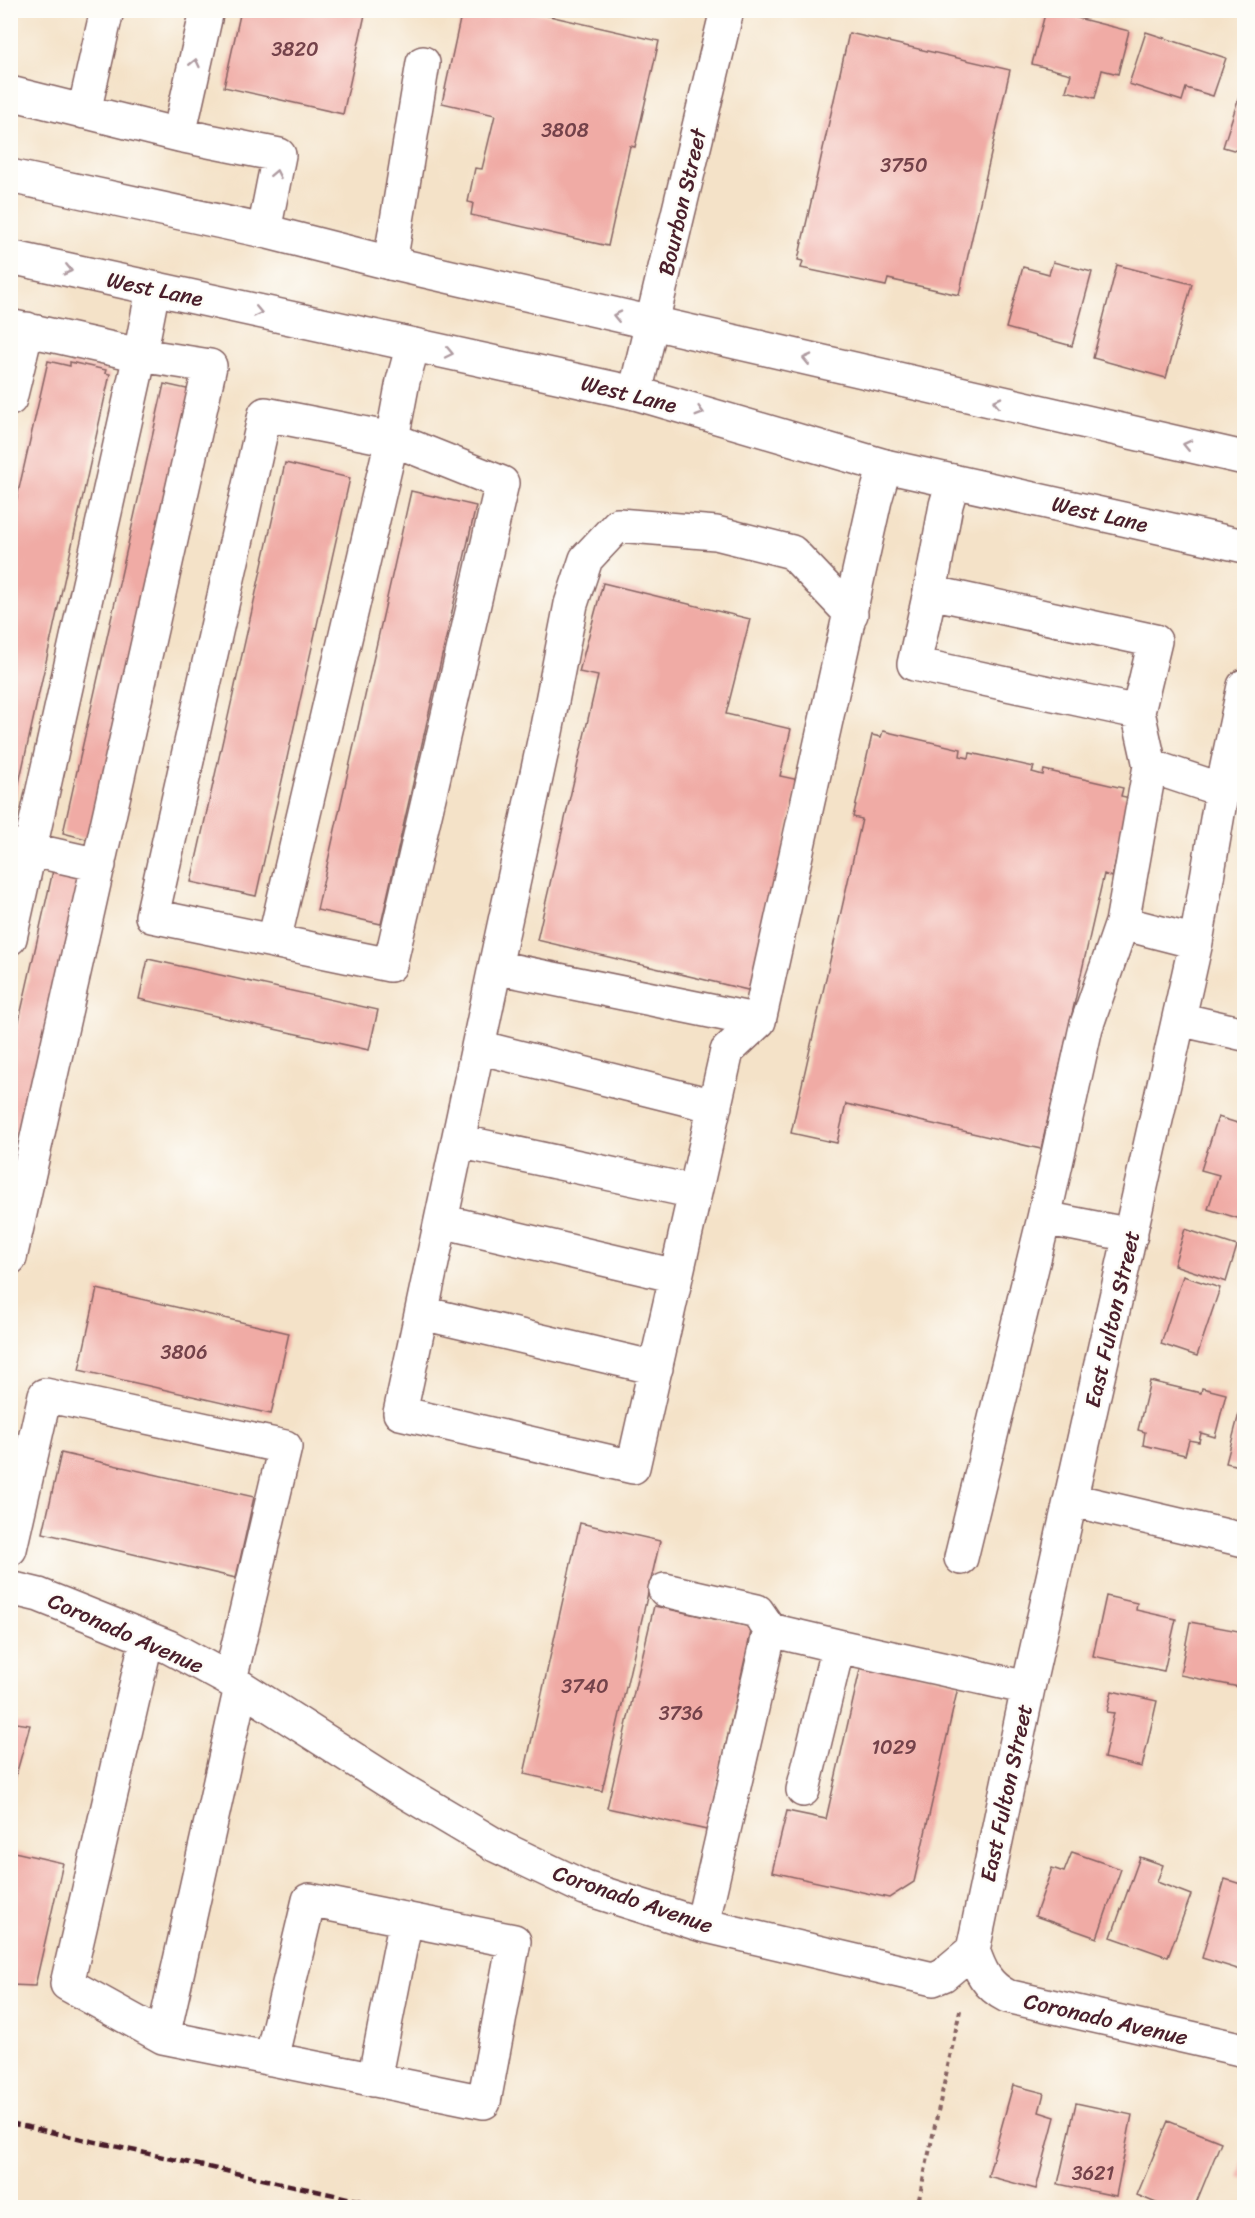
<svg xmlns="http://www.w3.org/2000/svg" width="1255" height="2218" viewBox="0 0 1255 2218" font-family="Sriracha,sans-serif">
<rect width="100%" height="100%" fill="#fdfcf7"/>
<filter id="ink" filterUnits="userSpaceOnUse"><feTurbulence type="fractalNoise" baseFrequency=".0167" numOctaves="2"/><feDisplacementMap in="SourceGraphic" scale="12" xChannelSelector="R" yChannelSelector="G"/><feConvolveMatrix kernelMatrix="1 2 1 2 8 2 1 2 1" color-interpolation-filters="sRGB"/></filter>
<filter id="wash" filterUnits="userSpaceOnUse"><feTurbulence type="fractalNoise" baseFrequency=".008" numOctaves="4" result="noise"/><feDisplacementMap in="SourceGraphic" scale="24" xChannelSelector="R" yChannelSelector="G"/><feGaussianBlur stdDeviation="1.35" result="paint"/><feColorMatrix in="noise" values="0 0 0 0 0 0 0 0 0 0 0 0 0 0 0 0 0 1.4 0 .05"/><feComposite in="paint" operator="in"/></filter>
<g filter="url(#wash)">
<rect width="100%" height="100%" fill="#f4e2c8"/>
<g id="blocks">
<!-- building -->
<path fill="#f0aba5" d="M241 10H366L343 114 224 87Z
M462 10H523L659 41 635 147 630 146 608 246 471 215 473 203 468 202 475 168 482 169 495 115 442 103Z
M1046 10 1129 31 1118 74 1102 70 1095 98 1066 91 1071 74 1032 64Z
M1146 32 1226 58 1213 96 1186 88 1182 101 1129 84Z
M849 33 1010 70 959 295 888 279 886 286 801 268 803 261 798 260Z
M1244 81V153L1223 147Z
M1053 262 1092 272 1072 346 1006 328 1023 267 1049 274Z
M1117 265 1192 284 1166 378 1093 358Z
M48 361 70 366V362L106 370 105 373 110 374 11 819 10 528Z
M164 384 196 391 94 841 63 833Z
M285 463 350 478 256 896 191 882Z
M411 491 476 506 381 924 317 910Z
M603 583 750 619 726 714 791 729 780 776 799 780 752 991 537 940 598 676 579 672Z
M883 731 961 749 960 756 969 758 970 753 1034 767 1032 772 1043 775 1044 770 1123 788 1121 796 1130 798 1112 877 1104 874 1041 1149 846 1104 837 1143 791 1133 862 819 853 817 872 735 881 737Z
M54 866 86 874 10 1208V1060Z
M148 959 378 1010 369 1050 139 999Z
M1218 1117 1244 1125V1220L1208 1209 1219 1175 1201 1170Z
M1185 1229 1237 1246 1226 1282 1174 1265Z
M1183 1276 1220 1288 1197 1356 1161 1344Z
M97 1289 289 1333 271 1414 79 1370Z
M1150 1381 1201 1393 1202 1388 1226 1394 1215 1437 1201 1433 1199 1442 1189 1440 1185 1455 1143 1445 1145 1432 1138 1430Z
M1241 1406 1244 1407V1467L1226 1463Z
M61 1453 254 1497 236 1578 43 1533Z
M580 1523 660 1541 602 1791 524 1774Z
M1106 1596 1137 1603 1136 1610 1176 1619 1164 1671 1093 1656Z
M654 1606 752 1627 707 1830 607 1808Z
M1190 1622 1244 1632V1688L1180 1675Z
M862 1661 959 1683 914 1882 889 1898 772 1872 787 1811 826 1819Z
M1112 1691 1157 1701 1142 1767 1104 1758 1114 1713 1107 1712Z
M10 1722 30 1725 11 1793H10Z
M10 1851 63 1863 35 1986 10 1985Z
M1072 1852 1121 1869 1097 1938 1035 1916 1052 1868 1064 1872Z
M1140 1857 1163 1865 1157 1882 1191 1895 1168 1957 1111 1937Z
M1225 1879 1244 1885V1971L1202 1958Z
M1013 2085 1044 2093 1039 2112 1055 2117 1036 2189 988 2176Z
M1076 2103 1132 2115 1116 2196 1058 2184Z
M1168 2121 1221 2142 1194 2208H1168L1137 2195Z
M1244 2157V2180L1238 2178Z"/>
</g>
</g>
<g filter="url(#ink)">
<use href="#blocks" fill-opacity="0" stroke="#866362" stroke-width="1.5"/>
<g fill="none" stroke-linecap="round" stroke-linejoin="round">
<defs>
<path id="minor" d="M207 10 179 135 279 155 264 231
M10 93 179 135
M84 112 107 10
M390 263 423 63
M10 326 140 355 210 366 10 1258
M635 393 727 10
M10 399 27 329
M930 592 914 664 1138 712 1155 641 930 592 946 505 953 481
M851 614 792 552 716 533 618 525 586 559 571 604 546 732 495 967 759 1021 875 500 885 466
M1138 712 1150 766 1222 790
M1150 766 1122 923 1196 942
M10 845 99 865
M1122 923 1086 1027 1044 1218 1131 1235
M10 938 140 355 153 289
M274 941 392 439 502 483 390 965 152 916 265 414 392 439 403 381 413 345
M495 967 400 1413 633 1467 727 1051 759 1021
M1179 1019 1244 1034
M478 1047 715 1106
M458 1141 695 1192
M441 1221 676 1276
M422 1313 656 1368
M1072 1500 1244 1540
M10 1549 45 1395 285 1447 230 1680
M961 1558 1044 1218
M10 1588 39 1595 169 1647 230 1680 399 1788 495 1845 585 1888 702 1925 933 1979 943 1975 973 1950
M665 1590 757 1611 770 1630
M147 1638 67 1984 163 2037 484 2102 514 1941 309 1900 271 2059
M838 1646 1028 1688
M702 1925 770 1630 838 1646 803 1790
M973 1950 1028 1688 1196 942 1222 790 1244 686
M973 1950C980 1971 987 1986 1007 1996L1244 2050
M163 2037 241 1687
M374 2080 406 1919"/>
<path id="major" d="M10 176 264 231 390 263 1244 458
M10 257 635 393 885 466 1244 546"/>
</defs>
<!-- minor casing -->
<use href="#minor" stroke="#866362" stroke-width="36"/>
<!-- major casing -->
<use href="#major" stroke="#866362" stroke-width="36"/>
<!-- path -->
<path stroke="#866362" stroke-width="4" stroke-dasharray="4.5 4.5" stroke-linecap="butt" d="M917 2208 961 2006"/>
<!-- minor -->
<use href="#minor" stroke="#fff" stroke-width="33"/>
<!-- major -->
<use href="#major" stroke="#fff" stroke-width="33"/>
<!-- rail -->
<path stroke="#4a1f2b" stroke-width="4.5" stroke-dasharray="9 4.5" stroke-linecap="butt" d="M10 2123 393 2208"/>
</g>
<!-- one-way arrows -->
<defs><path id="oneway-chevron" d="M-2-3.5L2.5 0L-2 3.5" fill="none" stroke-width="1.6" stroke-linecap="round" stroke-linejoin="round" transform="scale(1.5)"/></defs>
<g stroke="#ae9aa0">
<use href="#oneway-chevron" transform="translate(195 63) rotate(-77)"/>
<use href="#oneway-chevron" transform="translate(276 174) rotate(-79)"/>
<use href="#oneway-chevron" transform="translate(68 270) rotate(13)"/>
<use href="#oneway-chevron" transform="translate(258 312) rotate(12)"/>
<use href="#oneway-chevron" transform="translate(617 316) rotate(-167)"/>
<use href="#oneway-chevron" transform="translate(449 353) rotate(12)"/>
<use href="#oneway-chevron" transform="translate(807 359) rotate(-167)"/>
<use href="#oneway-chevron" transform="translate(997 402) rotate(-167)"/>
<use href="#oneway-chevron" transform="translate(700 412) rotate(16)"/>
<use href="#oneway-chevron" transform="translate(1187 445) rotate(-167)"/>
</g>
</g>
<g text-anchor="middle" dominant-baseline="central" stroke-width="5" stroke-linejoin="round" paint-order="stroke">
<!-- number labels -->
<g font-size="20" fill="#74424a">
<text x="295" y="49">3820</text>
<text x="565" y="130">3808</text>
<text x="904" y="165">3750</text>
<text x="184" y="1352">3806</text>
<text x="585" y="1686">3740</text>
<text x="681" y="1713">3736</text>
<text x="894" y="1747">1029</text>
<text x="1093" y="2173">3621</text>
</g>
<!-- street labels -->
<g font-size="22" fill="#4a1f2b" stroke="#fdfcf7">
<text transform="translate(682 202) rotate(-77)">Bourbon Street</text>
<text transform="translate(155 289) rotate(12)">West Lane</text>
<text transform="translate(629 394) rotate(14)">West Lane</text>
<text transform="translate(1100 514) rotate(13)">West Lane</text>
<text transform="translate(1112 1319) rotate(-77)">East Fulton Street</text>
<text transform="translate(126 1633) rotate(24)">Coronado Avenue</text>
<text transform="translate(1006 1793) rotate(-78)">East Fulton Street</text>
<text transform="translate(633 1899) rotate(19)">Coronado Avenue</text>
<text transform="translate(1106 2019) rotate(13)">Coronado Avenue</text>
</g>
</g>
<!-- margin -->
<rect width="1255" height="2218" fill="none" stroke="#fdfcf7" stroke-width="36"/>
</svg>
